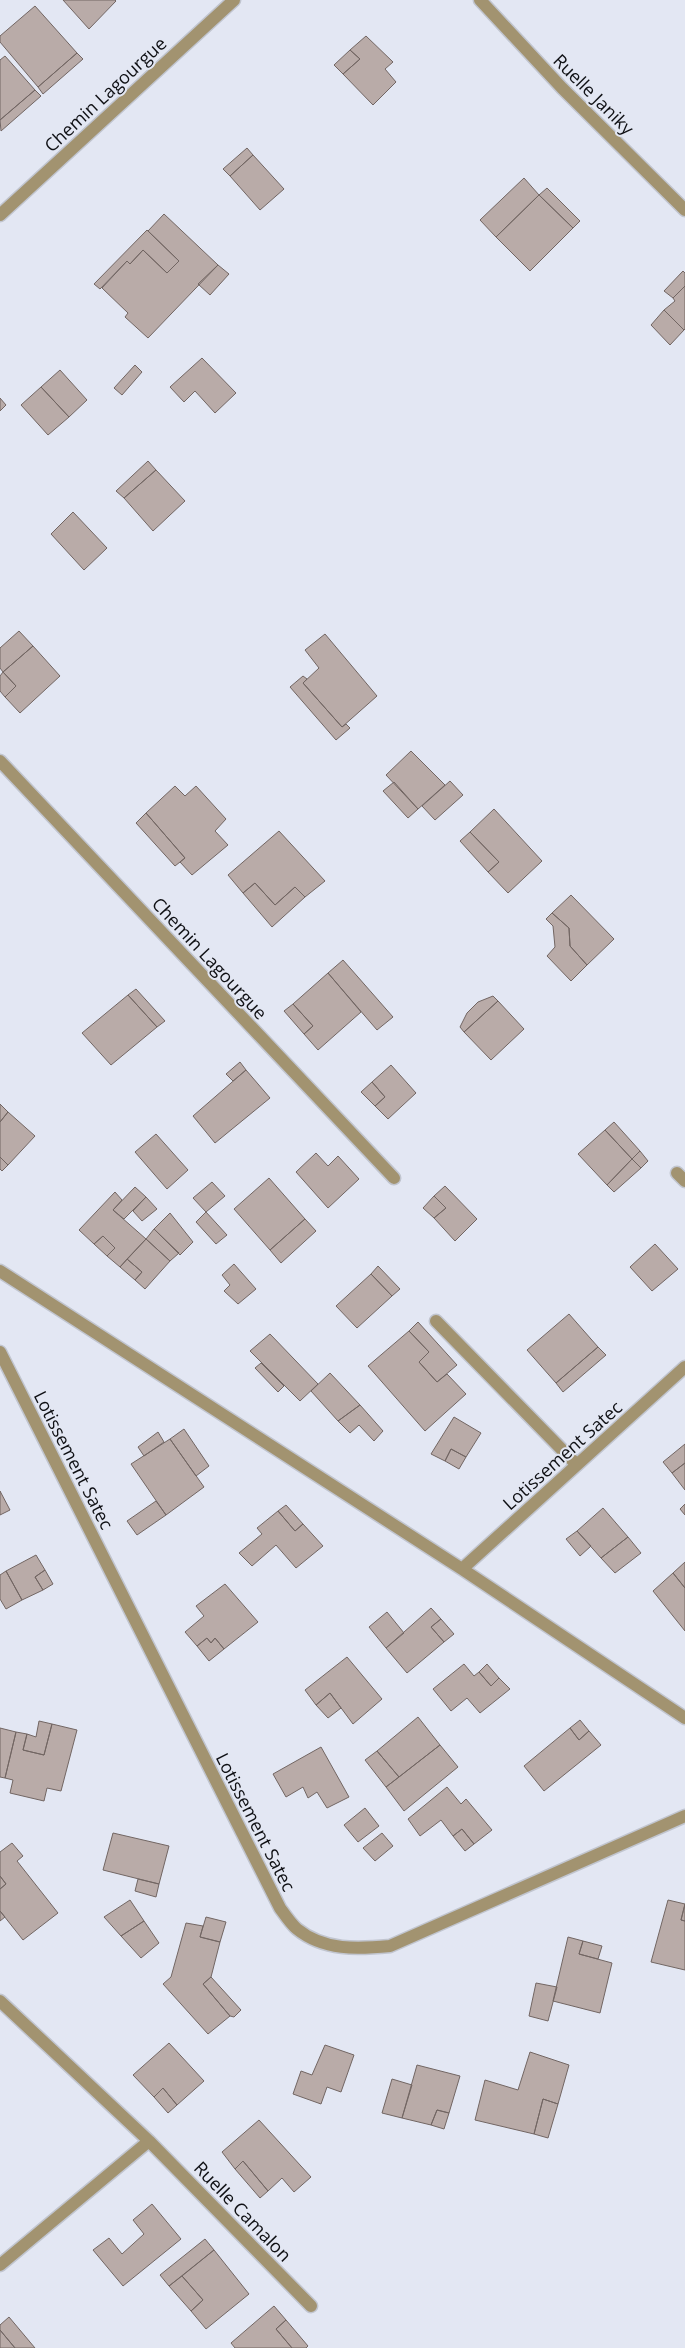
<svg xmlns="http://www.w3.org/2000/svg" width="685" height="2348" viewBox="0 0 685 2348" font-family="'Open Sans',sans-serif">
<rect width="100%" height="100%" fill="#e3e7f3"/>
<!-- building -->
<path fill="#b9aba8" stroke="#726663" d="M63 0H115L116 1 89 29Z
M35 6 77 53 38 87 0 42V36Z
M366 36 393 62 385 69 396 82 373 105 343 74 360 59 350 50Z
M350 50 360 59 343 74 334 65Z
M77 53 83 59 43 94 38 87Z
M5 56 35 90 0 120V60Z
M35 90 41 96 1 131 0 120Z
M247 148 253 155 230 176 223 169Z
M253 155 284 189 260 210 230 176Z
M524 178 539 195 496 237 480 220Z
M547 188 580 221 573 228 539 195Z
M539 195 573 228 530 271 496 237Z
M164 214 218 265 148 338 125 317 128 313 102 288 127 261 130 264 143 250 167 273 179 261 148 231Z
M147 230 179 261 167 273 143 250 130 264 127 261 100 289 94 284Z
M218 265 229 274 210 295 198 284Z
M683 271 685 273V286L673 298 664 291Z
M685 286V329L684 330 664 310 675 301 673 298Z
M664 310 684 330 670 345 651 325Z
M202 358 236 393 215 413 195 391 184 402 170 387Z
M135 365 142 372 122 395 114 388Z
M60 370 87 400 69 417 41 387Z
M41 387 69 417 48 435 21 405Z
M0 398 6 405 0 411Z
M148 461 156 470 124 498 116 491Z
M156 470 185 501 153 531 124 498Z
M73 512 107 548 84 570 51 534Z
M19 631 33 646 3 672 0 668V648Z
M325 634 377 696 342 727 303 683 319 668 305 650Z
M33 646 60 676 20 713 5 697 16 686 3 672Z
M3 672 16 686 5 697 0 691V676Z
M303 676 307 679 303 683 342 727 346 724 350 728 336 740 290 687Z
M411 751 445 785 418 809 386 775Z
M450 781 463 795 435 820 422 806Z
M394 782 418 809 408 818 383 791Z
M175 786 185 796 196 786 226 819 215 831 228 845 192 875 180 862 185 858 146 813Z
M494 809 542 861 508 893 488 872 499 862 470 832Z
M146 813 185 858 175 866 136 823Z
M279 831 325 881 305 897 295 887 275 905 255 883 243 893 228 875Z
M470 832 499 862 488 872 460 841Z
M255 883 275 905 295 887 305 897 272 927 243 893Z
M571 895 614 939 587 965 570 946 569 928 552 913Z
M552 913 569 928 570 946 587 965 571 981 547 956 555 947 553 926 546 919Z
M343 960 393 1017 377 1030 328 973Z
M328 973 361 1012 318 1050 304 1034 313 1026 293 1004Z
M136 989 165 1021 157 1027 128 995Z
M128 995 157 1027 111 1065 82 1033Z
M493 996 498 1001 464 1032 460 1027 467 1013 478 1002Z
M498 1001 524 1029 491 1060 464 1032Z
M293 1004 313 1026 304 1034 284 1011Z
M240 1062 246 1070 233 1081 226 1074Z
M391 1065 416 1093 388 1119 375 1106 385 1097 372 1082Z
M246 1070 270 1098 215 1143 193 1116Z
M372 1082 385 1097 375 1106 361 1092Z
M0 1104 8 1112 0 1122Z
M8 1112 35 1136 8 1165 0 1157V1122Z
M614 1122 640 1151 632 1159 605 1130Z
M605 1130 632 1159 607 1185 578 1154Z
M156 1134 188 1170 167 1189 135 1152Z
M640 1151 648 1161 641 1168 632 1159Z
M316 1153 328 1166 338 1156 359 1179 328 1208 296 1172Z
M0 1157 8 1165 2 1171 0 1169Z
M632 1159 641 1168 614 1192 607 1185Z
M269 1178 305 1219 270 1250 234 1209Z
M212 1182 225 1196 206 1212 193 1198Z
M445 1186 477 1219 455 1241 434 1218 446 1208 434 1196Z
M135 1187 146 1197 124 1219 113 1210Z
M115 1192 122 1200 113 1210 146 1239 120 1267 107 1256 115 1248 103 1236 94 1244 79 1230Z
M434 1196 446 1208 434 1218 423 1208Z
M146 1197 157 1209 142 1221 133 1211Z
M206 1212 227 1235 216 1244 196 1222Z
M170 1213 193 1242 180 1255 154 1229Z
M305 1219 316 1231 281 1263 270 1250Z
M154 1229 179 1253 170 1261 146 1239Z
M103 1236 115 1248 107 1256 94 1244Z
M146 1239 170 1261 145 1289 135 1280 142 1272 127 1259Z
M655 1244 678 1269 652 1291 630 1267Z
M127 1259 142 1272 135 1280 120 1267Z
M234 1264 256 1289 238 1304 224 1291 230 1285 222 1275Z
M378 1266 400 1289 392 1296 371 1274Z
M371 1274 392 1296 357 1328 336 1306Z
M569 1314 598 1347 556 1383 527 1350Z
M418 1322 457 1365 437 1382 419 1362 429 1352 409 1331Z
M409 1331 429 1352 419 1362 437 1382 447 1374 466 1394 425 1431 368 1366Z
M270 1334 318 1384 300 1401 250 1351Z
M598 1347 606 1355 563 1392 556 1383Z
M261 1363 284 1386 278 1392 255 1368Z
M330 1373 360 1405 338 1421 311 1391Z
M360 1405 383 1431 374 1441 359 1425 350 1433 338 1421Z
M454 1417 481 1433 466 1457 451 1449 445 1461 431 1454Z
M184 1429 209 1466 196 1476 170 1439Z
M158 1432 164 1442 144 1456 138 1447Z
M170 1439 204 1487 166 1515 131 1464Z
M685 1444V1463L672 1473 663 1462Z
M451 1449 466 1457 459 1469 445 1461Z
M685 1463V1490L672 1473Z
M0 1491 10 1510 0 1515Z
M156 1501 166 1515 137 1535 127 1521Z
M685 1504V1515L680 1509Z
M286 1505 303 1524 295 1531 278 1511Z
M603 1508 628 1537 601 1558 577 1531Z
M278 1511 295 1531 303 1524 323 1546 296 1568 276 1545 252 1566 239 1553 262 1534 257 1528Z
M577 1531 591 1546 580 1556 566 1539Z
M628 1537 641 1553 615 1573 601 1558Z
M36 1555 45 1570 35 1577 43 1590 22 1600 6 1571Z
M685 1562V1588L673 1573Z
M45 1570 53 1584 43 1590 35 1577Z
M6 1571 22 1600 6 1609 0 1599V1575Z
M673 1573 685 1588V1631L653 1591Z
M225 1584 258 1622 224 1649 215 1638 211 1643 207 1638 197 1646 185 1632 204 1616 196 1606Z
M431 1608 441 1619 431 1627 444 1642 407 1673 386 1648Z
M387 1612 404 1633 386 1648 369 1627Z
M441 1619 454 1634 444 1642 431 1627Z
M207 1638 211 1643 215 1638 224 1649 209 1661 197 1646Z
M347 1657 382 1699 353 1724 330 1693 316 1705 305 1690Z
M464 1664 474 1676 479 1672 491 1686 499 1678 510 1689 480 1713 467 1698 451 1711 433 1689Z
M487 1664 499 1678 491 1686 479 1672Z
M330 1693 341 1708 328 1718 316 1705Z
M418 1717 440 1745 399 1777 377 1751Z
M580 1720 589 1731 579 1740 570 1728Z
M39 1721 52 1724 44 1755 23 1750 27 1734 36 1737Z
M52 1724 77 1730 61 1791 47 1788 44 1801 10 1793 13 1780 5 1778 16 1732 27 1734 23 1750 44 1755Z
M0 1728 16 1732 5 1778 0 1777Z
M570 1728 579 1740 589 1731 601 1745 544 1791 524 1766Z
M440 1745 458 1767 404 1811 386 1787Z
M321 1747 349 1797 327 1808 317 1792 308 1798 303 1787 286 1797 273 1774Z
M377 1751 399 1777 386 1787 365 1760Z
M447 1787 461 1804 466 1799 492 1830 474 1844 462 1829 453 1836 441 1820 420 1836 408 1819Z
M365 1808 379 1826 358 1842 344 1825Z
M462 1829 474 1844 465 1851 453 1836Z
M113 1833 169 1846 159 1884 103 1870Z
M382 1833 393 1846 375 1861 363 1848Z
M12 1843 23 1856 17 1861 58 1913 23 1940 0 1911V1889L6 1884 0 1876V1852Z
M0 1876 6 1884 0 1889Z
M138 1879 159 1884 156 1897 135 1891Z
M130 1900 144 1921 121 1936 104 1917Z
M668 1900 685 1904 681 1920 685 1921V1970L651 1962Z
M685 1904V1921L681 1920Z
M0 1911 5 1917 0 1921Z
M206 1917 226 1922 220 1942 200 1937Z
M144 1921 159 1943 141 1958 121 1936Z
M186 1923 203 1926 200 1937 220 1942 211 1977 203 1984 230 2016 208 2034 163 1984 171 1977Z
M568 1937 583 1941 579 1954 612 1963 600 2013 553 2001Z
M583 1941 602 1946 598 1959 579 1954Z
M211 1977 241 2010 234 2017 230 2016 203 1984Z
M536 1983 557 1987 548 2021 529 2016Z
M169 2043 204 2081 177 2105 163 2088 154 2097 133 2075Z
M325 2045 354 2055 341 2092 327 2087 321 2104 293 2094 301 2071 312 2075Z
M530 2052 569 2065 558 2104 543 2099 534 2134 475 2120 485 2080 518 2090Z
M417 2065 460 2076 449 2113 437 2110 431 2125 402 2118Z
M392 2079 412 2085 402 2118 382 2113Z
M163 2088 177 2105 168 2113 154 2097Z
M543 2099 558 2104 548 2138 534 2134Z
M437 2110 449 2113 444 2129 431 2125Z
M259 2120 311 2177 294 2192 282 2178 268 2191 243 2161 235 2169 222 2152Z
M243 2161 268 2191 260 2198 235 2169Z
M152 2204 181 2239 123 2286 93 2250 109 2238 122 2254 144 2234 133 2220Z
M205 2239 214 2250 169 2286 160 2275Z
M214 2250 249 2294 206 2329 191 2311 203 2300 182 2276Z
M182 2276 203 2300 191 2311 169 2286Z
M274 2306 286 2320 276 2329 292 2348H235L231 2343Z
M9 2317 35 2348H15L0 2330V2325Z
M286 2320 308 2346 306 2348H292L276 2329Z
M0 2330 15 2348H0Z"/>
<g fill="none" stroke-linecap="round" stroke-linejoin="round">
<defs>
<path id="minor" d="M480 0 562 88 685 210
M0 215 234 0
M0 761 394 1178
M677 1173 685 1181
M0 1271 462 1569 685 1718
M436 1321 577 1465
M0 1352 280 1908C285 1915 291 1924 297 1929 324 1951 358 1949 390 1946L685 1816
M462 1569 685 1367
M0 2001 149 2141 311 2306
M0 2265 149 2141"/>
</defs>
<!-- minor casing -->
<use href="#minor" stroke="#c1c5cf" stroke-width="15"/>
<!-- minor -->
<use href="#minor" stroke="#a29370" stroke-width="12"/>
</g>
<g text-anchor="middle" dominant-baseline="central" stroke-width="4" stroke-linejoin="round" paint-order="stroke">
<!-- street labels -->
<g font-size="18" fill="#0f1014" stroke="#e3e7f3">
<text transform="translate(105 94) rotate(-43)">Chemin Lagourgue</text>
<text transform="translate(594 94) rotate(45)">Ruelle Janiky</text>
<text transform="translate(210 958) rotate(47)">Chemin Lagourgue</text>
<text transform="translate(562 1455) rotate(-42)">Lotissement Satec</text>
<text transform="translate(74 1460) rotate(63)">Lotissement Satec</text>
<text transform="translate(256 1822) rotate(63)">Lotissement Satec</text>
<text transform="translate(243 2211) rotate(46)">Ruelle Camalon</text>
</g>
</g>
</svg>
